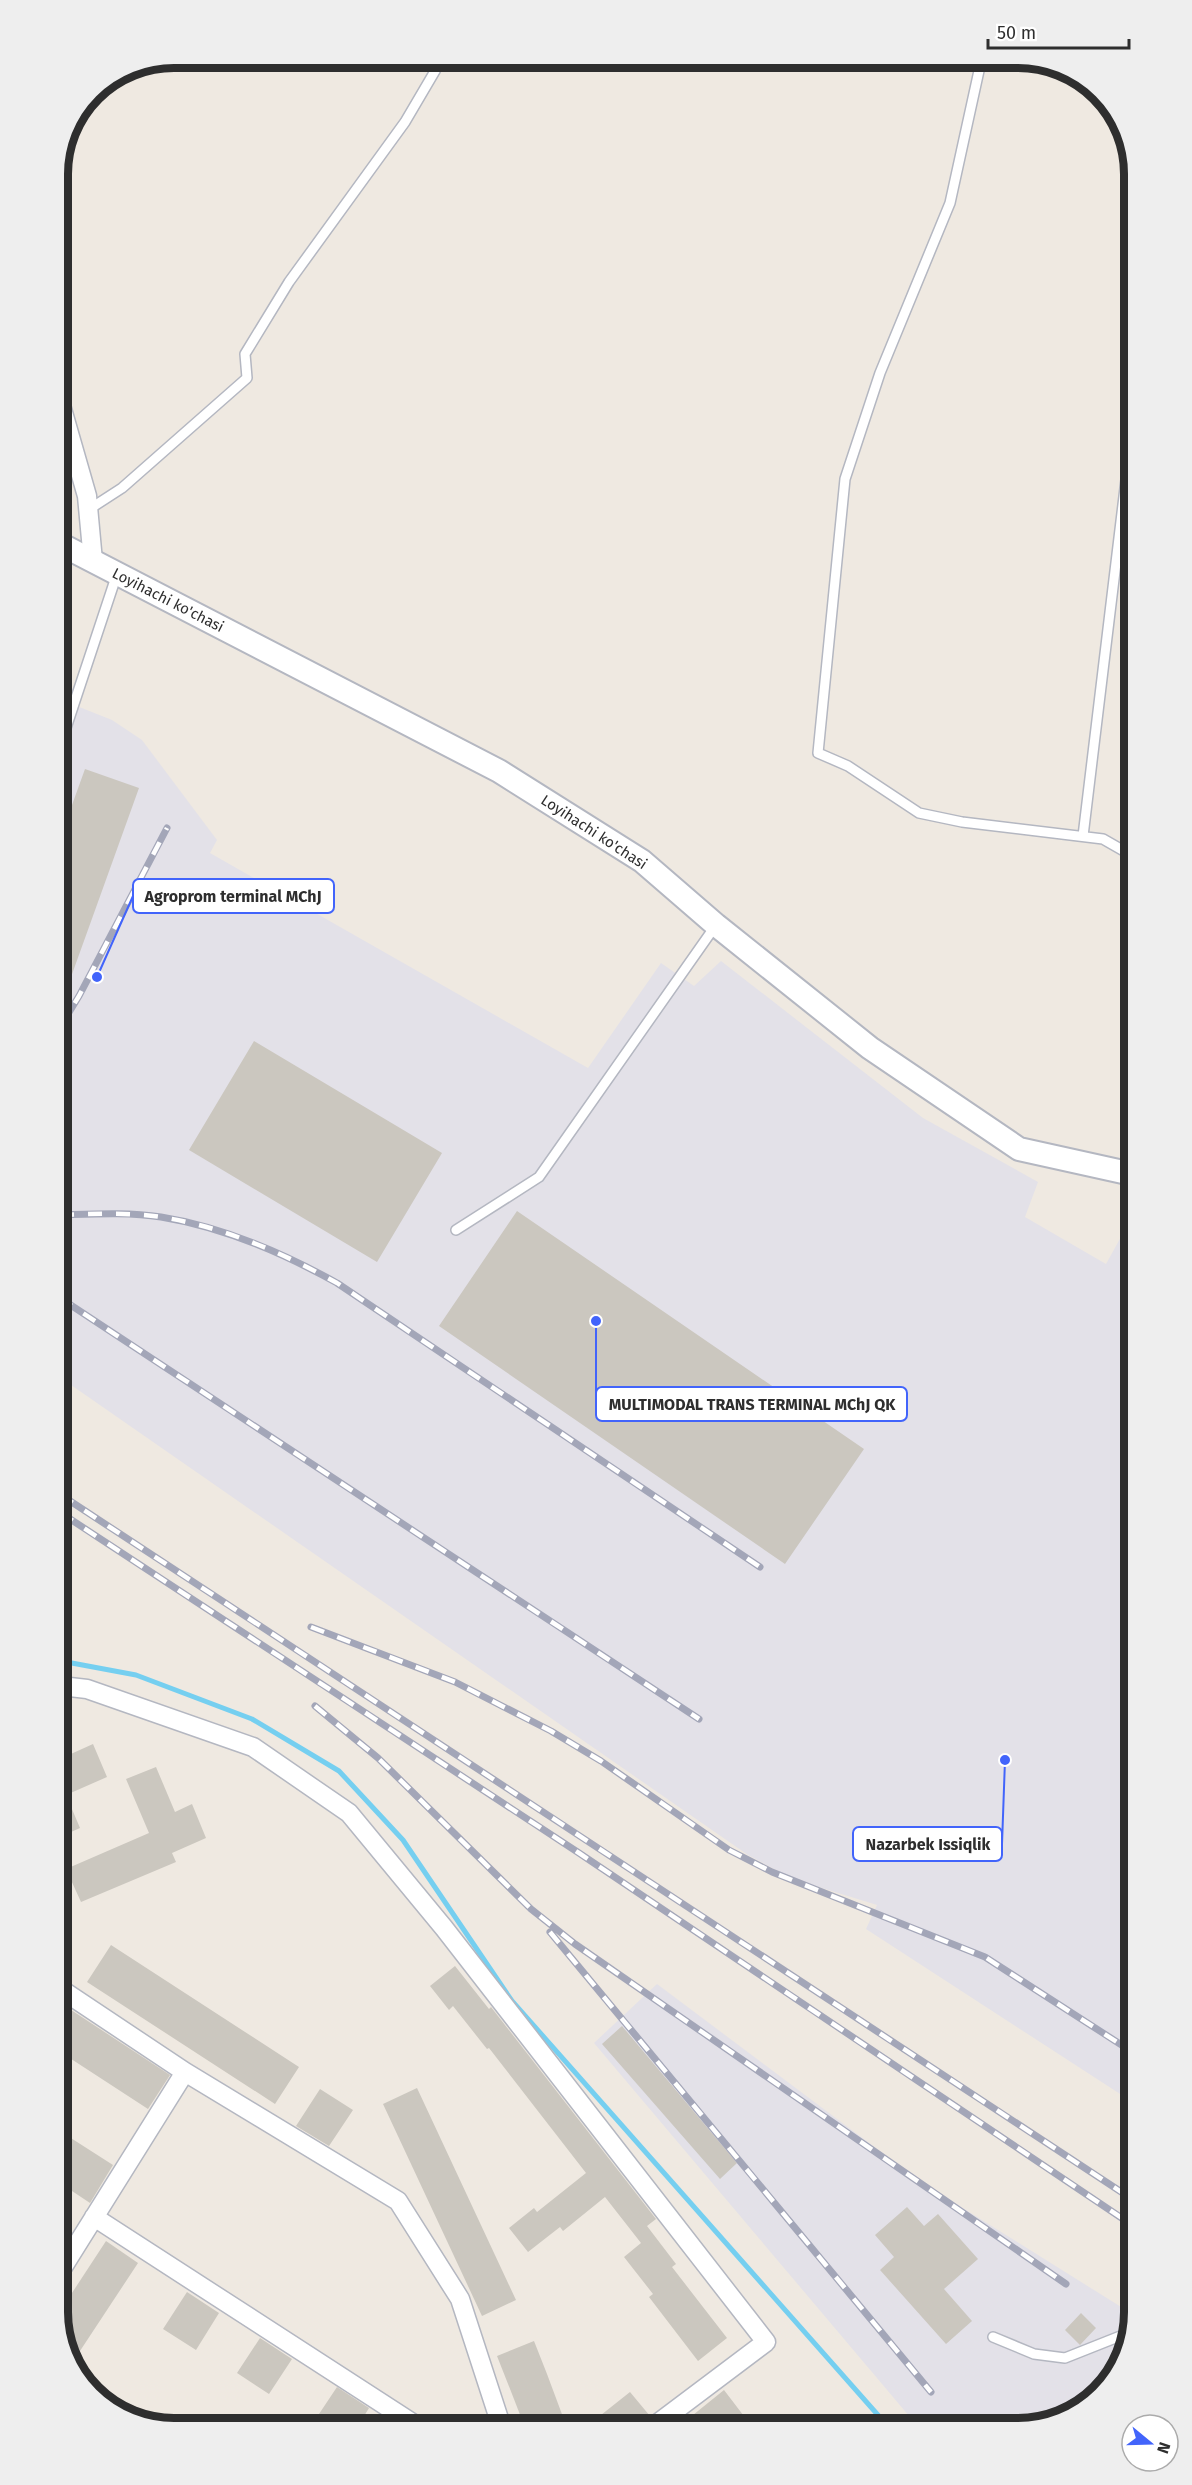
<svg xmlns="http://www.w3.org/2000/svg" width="1192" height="2485" viewBox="0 0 1192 2485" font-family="'Fira Sans',sans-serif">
<rect width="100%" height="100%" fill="#efe9e1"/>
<!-- industrial -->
<path fill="#e3e1e8" d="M59 699 112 720 142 740 217 840 210 853 588 1068 661 963 694 986 721 961 923 1118 1038 1182 1025 1217 1106 1264 1132 1217 1134 2103 866 1929 877 1905 793 1879 748 1855 61 1378Z
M657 1984 921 2182 1134 2315 1111 2382 1056 2422 915 2423 594 2043Z"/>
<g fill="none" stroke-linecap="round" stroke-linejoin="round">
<!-- stream -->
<path stroke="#75cff0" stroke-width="5" d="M61 1661 136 1675 252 1719 339 1771 403 1840 512 2001 885 2423"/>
</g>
<!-- building -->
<path fill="#cbc7bf" d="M85 769 139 788 62 1002 59 841Z
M254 1041 442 1153 377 1262 189 1150Z
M517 1211 864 1449 785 1564 439 1326Z
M93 1744 107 1777 66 1795 80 1828 62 1836V1758Z
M156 1767 175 1812 192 1804 206 1838 172 1853 176 1862 81 1902 66 1869 149 1833 126 1779Z
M111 1945 299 2067 275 2104 87 1982Z
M455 1966 489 2009 491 2007 656 2219 647 2226 676 2264 672 2267 727 2338 698 2361 649 2297 653 2294 624 2257 641 2243 605 2197 563 2231 560 2227 528 2252 509 2228 534 2208 537 2212 586 2173 489 2048 487 2049 453 2006 449 2010 430 1986Z
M62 2004 170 2075 148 2109 62 2053Z
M622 2026 737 2163 720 2179 602 2044Z
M417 2088 516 2300 482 2316 383 2104Z
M320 2089 353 2110 329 2146 296 2126Z
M63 2133 113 2165 90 2203 63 2185Z
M907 2207 924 2226 938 2214 978 2259 944 2289 972 2321 946 2344 880 2270 894 2257 875 2235Z
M106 2241 138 2263 78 2354 63 2344V2292L70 2296Z
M187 2292 219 2313 196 2350 163 2329Z
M1081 2313 1096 2328 1080 2345 1065 2330Z
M260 2338 292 2359 269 2394 237 2373Z
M534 2341 547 2374 566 2425H524L512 2394 497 2356Z
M337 2387 369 2408 358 2426 326 2427 315 2420Z
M724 2390 750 2424H700L693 2415Z
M630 2392 650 2416 646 2424 609 2425 601 2415Z"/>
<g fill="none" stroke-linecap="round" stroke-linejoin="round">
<defs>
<path id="service" d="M982 57 950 203 880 373 845 479 818 753 848 766 919 813 962 822 1103 839 1131 855
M88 510 122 488 247 378 245 354 289 282 405 122 435 71 440 57
M59 749 117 574
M1083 836 1129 455
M456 1230 539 1177 716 925
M993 2337 1034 2354 1065 2358 1128 2333"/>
<path id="minor" d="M58 395 87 496 93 561
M61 1686 87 1689 253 1747 349 1813 444 1928 766 2342 657 2424
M62 1990 185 2072 398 2201 460 2299 501 2425
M94 2217 417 2426
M63 2267 185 2072"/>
<path id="tertiary" d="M58 543 499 771 642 861 716 925 870 1048 1019 1149 1132 1174"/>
</defs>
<!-- service casing -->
<use href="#service" stroke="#b4b7c1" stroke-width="12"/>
<!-- minor casing -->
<use href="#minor" stroke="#b4b7c1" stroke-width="21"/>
<!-- tertiary casing -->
<use href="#tertiary" stroke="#b4b7c1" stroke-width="26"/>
<!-- service -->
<use href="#service" stroke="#fff" stroke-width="9"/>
<!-- minor -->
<use href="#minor" stroke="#fff" stroke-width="18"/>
<!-- tertiary -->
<use href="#tertiary" stroke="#fff" stroke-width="22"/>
<defs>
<path id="rail" d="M60 1027 79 996 167 828
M60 1215C94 1214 128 1212 161 1217 224 1227 283 1253 337 1283L760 1567
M60 1298 699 1719
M61 1495 1135 2201
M61 1513 579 1853 1135 2227
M311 1627 455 1682 551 1731 601 1761 729 1850 772 1872 985 1957 1134 2053
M315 1706 378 1758 531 1909 575 1944 1066 2284
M550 1932 931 2392"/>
</defs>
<!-- rail casing -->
<use href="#rail" stroke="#a3a6b8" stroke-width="7"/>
<!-- rail -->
<use href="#rail" stroke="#fff" stroke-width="4.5" stroke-dasharray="14" stroke-linecap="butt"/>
</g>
<g text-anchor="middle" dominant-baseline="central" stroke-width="4.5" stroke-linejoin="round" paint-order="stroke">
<!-- street labels -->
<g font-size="15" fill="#2e2e2e" stroke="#fff">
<text transform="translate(168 600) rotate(27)">Loyihachi ko'chasi</text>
<text transform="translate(594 832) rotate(33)">Loyihachi ko'chasi</text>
</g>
</g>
<!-- crop -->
<path d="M0 0H1192V2485H0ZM174 68H1018A106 106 0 0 1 1124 174V2312A106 106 0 0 1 1018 2418H174A106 106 0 0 1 68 2312V174A106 106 0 0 1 174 68Z" fill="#eee" fill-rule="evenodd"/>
<path fill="none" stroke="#2e2e2e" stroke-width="8" d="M174 68H1018A106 106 0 0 1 1124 174V2312A106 106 0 0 1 1018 2418H174A106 106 0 0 1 68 2312V174A106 106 0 0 1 174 68Z"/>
<!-- callouts -->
<path fill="none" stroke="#4264fb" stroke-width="2" d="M97 977L133 896M596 1321L596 1404M1005 1760L1002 1844"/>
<g fill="#4264fb" stroke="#fff" stroke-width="2">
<circle cx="97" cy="977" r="6"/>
<circle cx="596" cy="1321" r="6"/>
<circle cx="1005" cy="1760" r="6"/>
</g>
<g fill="#fff" stroke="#4264fb" stroke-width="2">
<rect x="133" y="879" width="201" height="34" rx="6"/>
<rect x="596" y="1387" width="311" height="34" rx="6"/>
<rect x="853" y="1827" width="149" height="34" rx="6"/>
</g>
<g font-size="16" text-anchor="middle" font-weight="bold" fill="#2e2e2e">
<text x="233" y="902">Agroprom terminal MChJ</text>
<text x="752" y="1410">MULTIMODAL TRANS TERMINAL MChJ QK</text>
<text x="928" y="1850">Nazarbek Issiqlik</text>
</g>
<!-- north arrow -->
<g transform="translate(1150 2443) rotate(109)"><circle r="28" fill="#ffffff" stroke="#ababab" stroke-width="1.5"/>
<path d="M0-4.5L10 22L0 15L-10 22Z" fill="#4264fb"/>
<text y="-9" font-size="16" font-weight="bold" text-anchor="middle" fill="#2e2e2e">N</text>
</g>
<!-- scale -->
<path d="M988 39v9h141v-9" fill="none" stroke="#2e2e2e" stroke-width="3"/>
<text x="997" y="39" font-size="18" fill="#2e2e2e" stroke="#ffffff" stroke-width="4.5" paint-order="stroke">50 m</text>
</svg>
